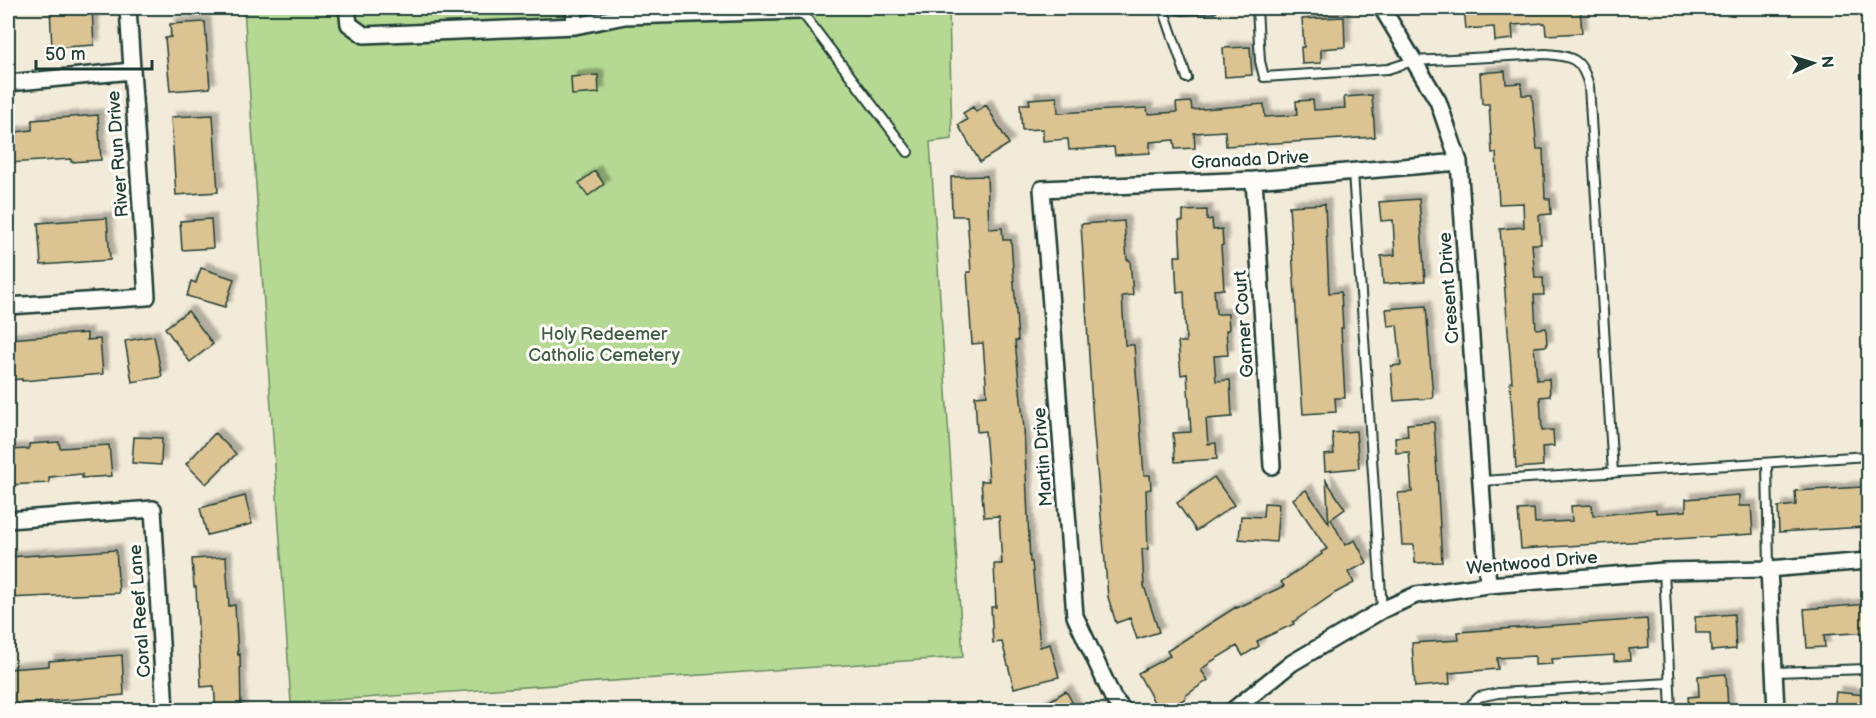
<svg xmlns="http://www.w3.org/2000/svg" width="1876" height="718" viewBox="0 0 1876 718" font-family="'Balsamiq Sans',sans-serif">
<defs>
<filter id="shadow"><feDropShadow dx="5.5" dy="-5.5" stdDeviation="1.5" flood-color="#0004"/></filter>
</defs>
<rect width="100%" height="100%" fill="#f3ebd9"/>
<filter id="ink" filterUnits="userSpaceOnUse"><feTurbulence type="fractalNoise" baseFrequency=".0167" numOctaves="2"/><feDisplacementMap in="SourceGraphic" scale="12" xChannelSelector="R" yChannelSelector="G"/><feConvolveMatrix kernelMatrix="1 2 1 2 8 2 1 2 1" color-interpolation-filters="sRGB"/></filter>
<g filter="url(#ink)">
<!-- green -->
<path fill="#b5d993" stroke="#6a8b64" stroke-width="1.5" d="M244 8H949L952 139 930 142 963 657 291 703Z"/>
<!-- building -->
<path fill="#dcc392" stroke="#1f3d34" stroke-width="1.5" filter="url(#shadow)" d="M50 8H92L94 45 52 48Z
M1464 8H1580L1582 33 1546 35 1545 23 1512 25 1513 39 1495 41 1494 27 1466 29Z
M1344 17 1345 47 1321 49V63L1302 64 1301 47H1304L1302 19Z
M205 22 210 88 170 91 165 38 171 37 170 24Z
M1250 47 1252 75 1225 77 1223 48Z
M1505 71 1506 84 1521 83 1522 95H1532L1537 149H1543L1545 199H1550L1551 214 1539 215 1541 244H1532L1535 278H1543L1544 295H1534L1536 329 1546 328 1547 346 1534 347 1537 380 1549 379 1550 396 1540 397 1542 431 1553 430 1554 446 1542 447 1543 466 1516 468 1510 382H1512L1500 229 1524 227 1523 203 1499 204 1496 153H1492L1489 104H1482L1480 73Z
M598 75 599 93 572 95 571 77Z
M1372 95 1375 137 1226 146 1225 131 1194 133 1195 148 1175 149 1174 140 1150 142V153L1115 155 1114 147 1069 150 1068 139 1043 141V129L1022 130 1020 104H1030L1029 99 1057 97 1058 113 1147 108 1148 114 1177 112 1176 103 1191 102 1192 110 1264 104 1265 117 1297 115 1296 101 1313 100 1314 110 1345 108 1344 97Z
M986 105 1009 144 980 162 958 125 967 120 963 113 973 107 976 112Z
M98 115 101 160 71 162V159L8 163V133L32 130V120Z
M213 115 218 192 176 195 171 117Z
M595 171 604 184 588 196 579 183Z
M987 176 989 229 1002 228 1003 240H1011L1018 341H1015L1024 429 1030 562H1032L1040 647 1050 644 1059 677 1014 688 1002 642 993 643 991 607H996L994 564H1002L999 516 984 517 981 481H989L985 431 977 432 975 396 987 395 983 343 972 344 967 272H971L967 216H952L951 177Z
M1419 199 1425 281 1383 284 1381 256 1395 255 1393 220 1381 221 1379 202Z
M1325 204 1329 293 1341 292 1343 328H1341L1345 398H1335L1336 412 1303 414 1289 206Z
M1207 210V220L1212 219 1213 230 1222 229 1223 245 1221 246 1224 289 1214 290 1216 314H1228L1229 330H1226L1228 355 1214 356 1216 381 1230 380 1232 417 1206 419 1208 444 1216 443 1217 459 1175 462 1173 433 1191 432 1187 374 1181 375 1178 342H1186L1184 292 1177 293 1175 256H1181L1179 221H1183V211Z
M107 218 110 260 41 265 38 223Z
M211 219 213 248 182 250 180 221Z
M1124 221 1127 260H1130L1133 295 1122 296 1125 345H1134L1144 475H1150L1151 489 1146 490 1148 549H1142L1144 586 1159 632 1137 639 1130 618 1116 623 1108 597 1093 422 1081 224Z
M201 268 234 279 225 307 187 296 191 281 196 283Z
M1426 306 1433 398 1394 401 1391 366 1401 365 1397 325 1388 326 1386 309Z
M188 311 213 344 190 362 165 328Z
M87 333V340L100 339 103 374 22 381V379L8 380V339Z
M154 336 162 377 132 382 125 341Z
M1434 422 1442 562 1415 563 1414 545H1402L1398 493 1412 492 1409 452 1396 453 1395 437 1408 436 1407 424Z
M1356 431 1359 468 1325 471 1324 455 1334 454 1332 433Z
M215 433 236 454 206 484 186 464Z
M134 437 162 438 161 465 132 463Z
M59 442 60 448 109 445 112 476 82 478V474L49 477V483L8 485V450L29 449V444Z
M1214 477 1234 505 1196 531 1177 503Z
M1326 480 1345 509 1331 519 1345 545 1355 540 1367 563 1348 572 1354 583 1335 593 1293 622 1294 624 1257 641 1259 646 1243 656 1237 646 1212 661 1201 670 1208 680 1185 696 1186 698 1165 711H1159L1138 673 1170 656 1167 651 1236 607 1237 608 1284 586 1281 582 1322 554 1321 552 1327 549 1293 499 1306 490 1329 523Z
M1862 487 1865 527 1779 532 1778 507 1796 505 1795 491Z
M1739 495V506H1751L1753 534 1521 549 1518 510 1534 509 1535 523 1572 521 1571 506 1592 505 1593 516 1656 509V513L1686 511V499Z
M245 496 252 524 207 535 200 508Z
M1264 503 1279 504 1276 542 1239 539 1241 516 1263 517Z
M116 550 119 593 8 598V557Z
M226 557 229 606 235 605 238 655 240 654 241 711H216L214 686 201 687 196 587H194L192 559Z
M1869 604V632L1824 635 1825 647 1807 648 1804 609Z
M1734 614 1736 649 1711 651 1710 633H1696L1695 617Z
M1647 619 1649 647 1629 649 1630 660 1614 661V655L1551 659 1552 664 1535 665V656L1497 658 1498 669 1449 673 1450 684 1415 687 1412 643 1459 640 1458 632Z
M122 655 124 695 8 705V669L49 666V661Z
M1726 674 1728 709 1689 711 1688 697 1699 696 1698 676Z
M1066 691 1077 711H1033L1056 697Z
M1836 692 1864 695 1862 711H1834Z"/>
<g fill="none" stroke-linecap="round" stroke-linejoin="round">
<defs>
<path id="lane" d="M1163 8 1187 78
M1173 8 1183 10 1213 8
M1257 8 1260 61 1264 77 1388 69 1413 61 1546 54C1573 56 1582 59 1589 86L1613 473
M801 11 908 152
M1353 172 1382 610
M1767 463 1769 569
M1482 481 1868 456
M1664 571 1671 710
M1774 672 1868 669
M1466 710 1479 697 1498 693 1669 683"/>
<path id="street" d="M347 8 349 24 364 35 575 26 625 16 801 11V8
M574 8 575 26
M1382 8 1438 101 1459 162 1488 585
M8 83 132 71
M1254 180 1272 466
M8 306 147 297 128 8
M8 520 153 509 165 710
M1769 569 1776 710
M1123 710 1113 698 1075 616 1042 189 1254 180 1459 162
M1233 710 1292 663 1382 610 1416 595 1488 585 1664 571 1769 569 1868 561"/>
</defs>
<!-- lane casing -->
<use href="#lane" stroke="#1f3d34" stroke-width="12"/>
<!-- street casing -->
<use href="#street" stroke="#1f3d34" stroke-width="20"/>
<!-- lane -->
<use href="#lane" stroke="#fdfcf7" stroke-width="8"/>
<!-- street -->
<use href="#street" stroke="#fdfcf7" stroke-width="15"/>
</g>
</g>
<g text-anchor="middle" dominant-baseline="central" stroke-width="6" stroke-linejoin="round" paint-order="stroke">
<!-- street labels -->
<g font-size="18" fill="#1f3d34" stroke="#fdfcf7">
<text transform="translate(118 154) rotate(-94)">River Run Drive</text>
<text transform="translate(1250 160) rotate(-3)">Granada Drive</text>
<text transform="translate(1449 288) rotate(-94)">Cresent Drive</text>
<text transform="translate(1244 324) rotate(-94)">Garner Court</text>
<text transform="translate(1043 457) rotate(-94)">Martin Drive</text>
<text transform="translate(1532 563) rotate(-5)">Wentwood Drive</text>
<text transform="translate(140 611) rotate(-94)">Coral Reef Lane</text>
</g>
<!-- park labels -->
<g font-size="18" fill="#3d5c47" stroke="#fdfcf7">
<text x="604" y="334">Holy Redeemer<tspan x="604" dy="21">Catholic Cemetery</tspan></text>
</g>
</g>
<!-- margin -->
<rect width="1876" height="718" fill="none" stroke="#fdfcf7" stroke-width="30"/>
<rect x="15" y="15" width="1846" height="688" fill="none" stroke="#1f3d34" stroke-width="2" filter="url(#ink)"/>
<!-- north arrow -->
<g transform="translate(1813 63) rotate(86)" stroke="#fdfcf7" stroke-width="4.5" paint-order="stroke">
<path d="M0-4.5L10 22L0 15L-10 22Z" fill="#1f3d34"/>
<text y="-9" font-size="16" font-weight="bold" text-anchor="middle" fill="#1f3d34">N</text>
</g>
<!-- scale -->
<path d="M36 60v9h116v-9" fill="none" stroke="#1f3d34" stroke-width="3"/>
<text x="45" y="60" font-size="18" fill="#1f3d34" stroke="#fdfcf7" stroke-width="4.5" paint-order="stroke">50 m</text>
</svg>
